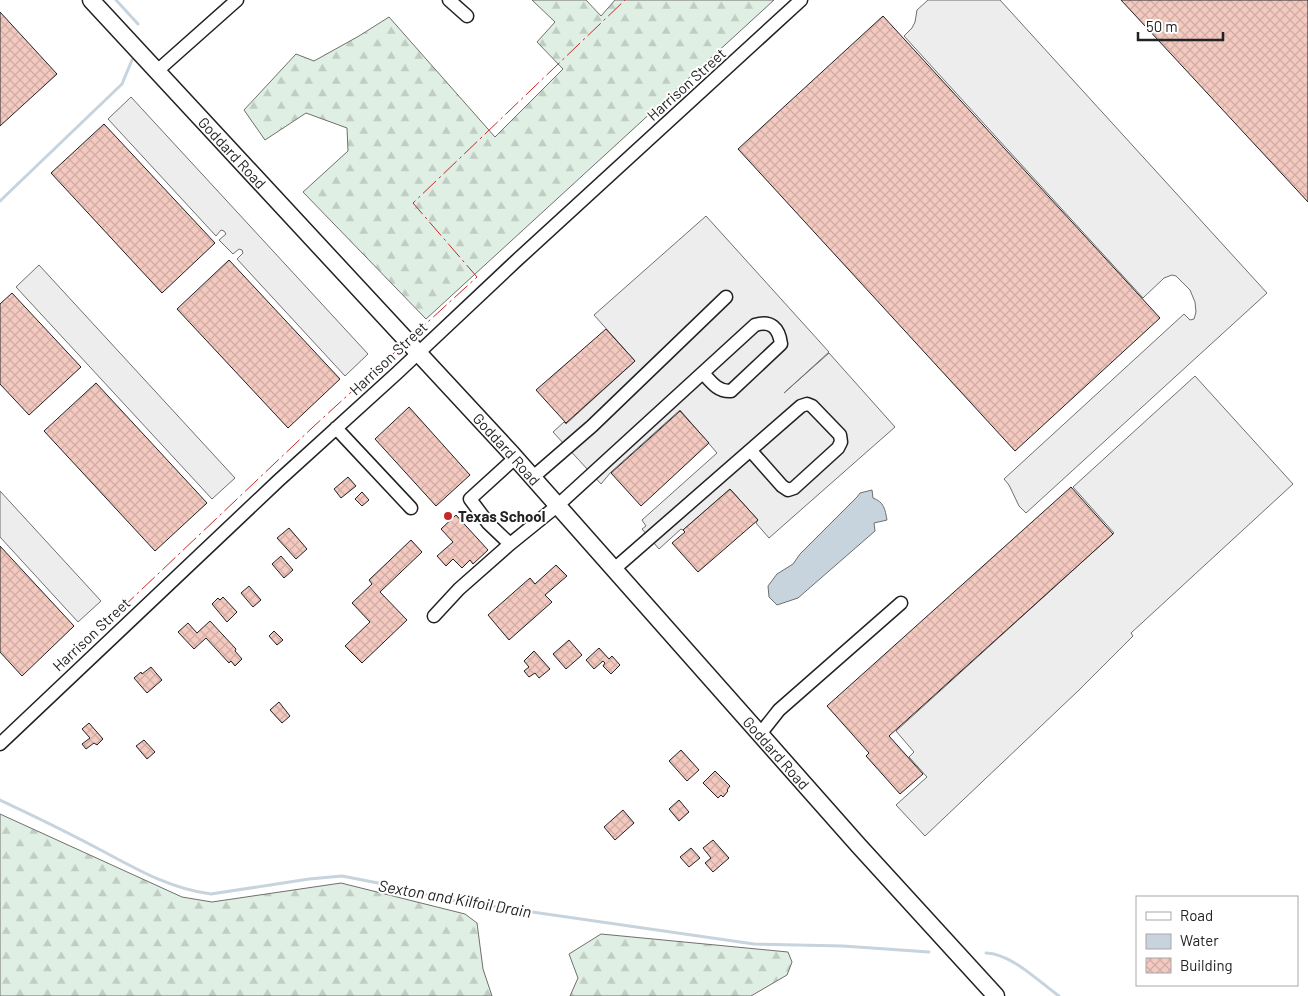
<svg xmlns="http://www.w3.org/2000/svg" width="1308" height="996" viewBox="0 0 1308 996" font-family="Barlow,sans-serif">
<defs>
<pattern id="forest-firs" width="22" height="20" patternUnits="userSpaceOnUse" patternTransform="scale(1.25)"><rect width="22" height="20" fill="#e0efe3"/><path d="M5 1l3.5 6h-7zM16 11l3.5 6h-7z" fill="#c0cdc2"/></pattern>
<pattern id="building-cross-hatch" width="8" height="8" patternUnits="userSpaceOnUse" patternTransform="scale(1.25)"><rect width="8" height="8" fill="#f3c9c0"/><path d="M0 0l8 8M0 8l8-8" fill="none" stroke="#d0aca5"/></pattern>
</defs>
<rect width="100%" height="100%" fill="#fff"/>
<!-- forest -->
<path fill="url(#forest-firs)" stroke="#6f6f6f" d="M532 0H586L601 16 615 0H774L426 319 303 192 348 151 347 128 306 113 265 140 244 110 296 54 314 61 359 36 389 17 495 137 563 69 537 42 555 22Z
M0 814 182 897 212 902 341 883 465 914 477 923 483 969 492 996H0Z
M601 934 788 952 792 962 787 975 751 996H570L578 978 569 954Z"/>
<!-- parking -->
<path fill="#ededed" stroke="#6f6f6f" d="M928 0H1000L1267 293 1026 513 1019 506 1009 485 1004 479 1184 314 1190 320 1194 319 1196 312 1195 302 1190 290 1176 276 1172 275 1164 278 1143 298 904 36 912 28 915 22 917 10Z
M131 97 368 354 345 376 237 259 243 253 242 250 239 249 233 254 219 240 226 234 224 231 221 230 216 236 108 119Z
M706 216 829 352 784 393 829 353 895 427 769 538 756 523 758 520 730 489 683 530 681 529 659 549 642 529 646 526 642 520 717 453 680 410 611 472 601 484 553 432 564 422 566 424 635 361 594 315Z
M39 265 235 478 212 499 16 287Z
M1195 376 1293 484 1131 633 1133 636 1078 691 925 836 896 805 927 777 909 757 914 752 896 731 1114 533 1073 487Z
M0 491 101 601 78 622 0 537Z"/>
<!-- water -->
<path fill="#c7d3dd" stroke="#6f6f6f" d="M872 490 873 498C884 502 885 509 887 520L874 523 875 531 798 598 777 605 769 597 768 586 777 574 793 564 800 554 857 497 860 493Z"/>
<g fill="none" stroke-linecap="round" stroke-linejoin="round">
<!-- stream -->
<path stroke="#c7d3dd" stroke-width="3" d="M116 0 138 24
M0 201 122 84 132 60
M0 800C32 815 65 831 97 848 133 867 169 889 211 894L309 879 342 876 383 884 450 900 754 944 843 946 929 952
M986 953C1012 954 1038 981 1059 996"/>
</g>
<!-- building -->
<path fill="url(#building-cross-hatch)" stroke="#222" d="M1121 0H1308V202Z
M0 12 57 74 0 126Z
M883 16 1160 318 1015 451 738 149Z
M104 124 215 243 162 293 51 173Z
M229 260 340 379 288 428 177 309Z
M12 293 81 367 29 415 0 384V304Z
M606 329 635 361 566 423 536 390Z
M96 383 207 503 155 551 44 431Z
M409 407 470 475 436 506 375 439Z
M680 411 709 443 641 506 611 473Z
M348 477 356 486 341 498 334 489Z
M1071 487 1113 534 889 736 923 774 900 794 866 756 869 753 827 706Z
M730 489 758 520 698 572 672 543 685 532 683 530Z
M362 492 369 500 362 506 355 499Z
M456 515 488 550 473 564 470 560 462 568 453 559 446 566 437 556 453 542 441 529Z
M289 528 307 549 296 559 277 538Z
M411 540 422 552 380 592 407 620 362 663 345 646 370 622 352 603 372 584 369 580Z
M0 546 74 626 22 676 0 652Z
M281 556 293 570 284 578 272 564Z
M556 565 567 576 545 595 552 602 509 640 488 615 530 578 535 584Z
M249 586 261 600 253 607 241 593Z
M223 597 237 612 227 622 212 604 218 598 220 600Z
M210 621 236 649 235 651 242 659 235 666 231 661 229 663 206 638 194 649 178 632 188 623 197 633Z
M274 631 283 640 277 645 269 636Z
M569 640 582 655 566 669 553 654Z
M599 648 609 659 612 656 620 665 611 674 603 666 605 663 603 661 594 669 586 660Z
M534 651 550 669 539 678 535 673 529 677 524 671 529 667 524 661Z
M151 667 162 680 147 693 134 678 141 672 142 674Z
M279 702 290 716 282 723 270 710Z
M89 723 103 739 97 745 94 743 86 749 82 744 90 738 82 729Z
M144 740 155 752 147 759 136 746Z
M681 750 699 770 687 781 669 761Z
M715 771 730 786 727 790 728 791 723 797 721 795 718 798 703 783Z
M679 800 689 812 679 821 669 809Z
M623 810 634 823 615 840 604 827Z
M713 840 729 858 713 872 705 863 711 858 703 848Z
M691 848 700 858 689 867 680 857Z"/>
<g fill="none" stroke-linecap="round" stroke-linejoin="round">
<defs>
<path id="minor" d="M449 0 467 16
M157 71 237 0
M336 428 411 508
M532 478 592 426 726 297
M510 544 488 523 470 499 515 458
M613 570 801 406 807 404 812 406 840 435 841 442 838 448 794 488 788 490 782 486 751 451
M434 616 459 589 510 544 557 506 755 325C771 320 779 328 781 344L731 391C718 392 711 382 703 373
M760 734 779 710 901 603
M0 744 278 481 397 373 516 261 801 0"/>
<g id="major">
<path id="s1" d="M91 0 512 454 859 846 996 996"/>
</g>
</defs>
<!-- minor casing -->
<use href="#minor" stroke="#222" stroke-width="15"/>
<!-- major casing -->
<use href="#major" stroke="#222" stroke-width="19"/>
<!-- minor -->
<use href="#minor" stroke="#fff" stroke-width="12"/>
<!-- major -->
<use href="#major" stroke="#fff" stroke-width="16"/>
<!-- power -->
<path stroke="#c62828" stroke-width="1" stroke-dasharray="18 4 2.5 4" stroke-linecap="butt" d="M121 609 313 427 477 277 413 203 625 0"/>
</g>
<!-- markers -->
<circle fill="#c62828" stroke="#fff" stroke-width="2" cx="448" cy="516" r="5"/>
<g text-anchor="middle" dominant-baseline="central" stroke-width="4" stroke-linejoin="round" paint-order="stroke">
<!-- street labels -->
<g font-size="15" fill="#222" stroke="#fff">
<text transform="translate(686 84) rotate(-42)">Harrison Street</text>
<text stroke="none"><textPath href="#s1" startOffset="208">Goddard Road</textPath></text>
<text transform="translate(388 358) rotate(-43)">Harrison Street</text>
<text stroke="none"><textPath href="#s1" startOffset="612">Goddard Road</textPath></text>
<text transform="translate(91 634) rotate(-43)">Harrison Street</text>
<text stroke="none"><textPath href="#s1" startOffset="1018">Goddard Road</textPath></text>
</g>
<!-- poi labels -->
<g font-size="15" font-weight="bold" fill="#222" stroke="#fff" text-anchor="start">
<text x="458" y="516">Texas School</text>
</g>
<!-- water labels -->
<g font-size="16" font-style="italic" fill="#222" stroke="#fff">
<text transform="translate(455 898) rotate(10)">Sexton and Kilfoil Drain</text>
</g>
</g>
<!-- legend -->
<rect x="1136" y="896" width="162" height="90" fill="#ffffff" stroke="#a7a7a7"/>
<rect x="1146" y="912" width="25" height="8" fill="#ffffff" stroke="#a7a7a7"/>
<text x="1180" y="921" font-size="15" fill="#222222">Road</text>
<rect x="1146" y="934" width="25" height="15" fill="#c7d3dd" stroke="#a7a7a7"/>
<text x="1180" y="946" font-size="15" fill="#222222">Water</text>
<rect x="1146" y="958" width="25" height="15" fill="url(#building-cross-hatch)" stroke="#a7a7a7"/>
<text x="1180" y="971" font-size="15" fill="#222222">Building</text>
<!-- scale -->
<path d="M1138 32v8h85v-8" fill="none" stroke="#222222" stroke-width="2.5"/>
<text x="1146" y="32" font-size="15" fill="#222222" stroke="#ffffff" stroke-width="4" paint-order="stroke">50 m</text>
</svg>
